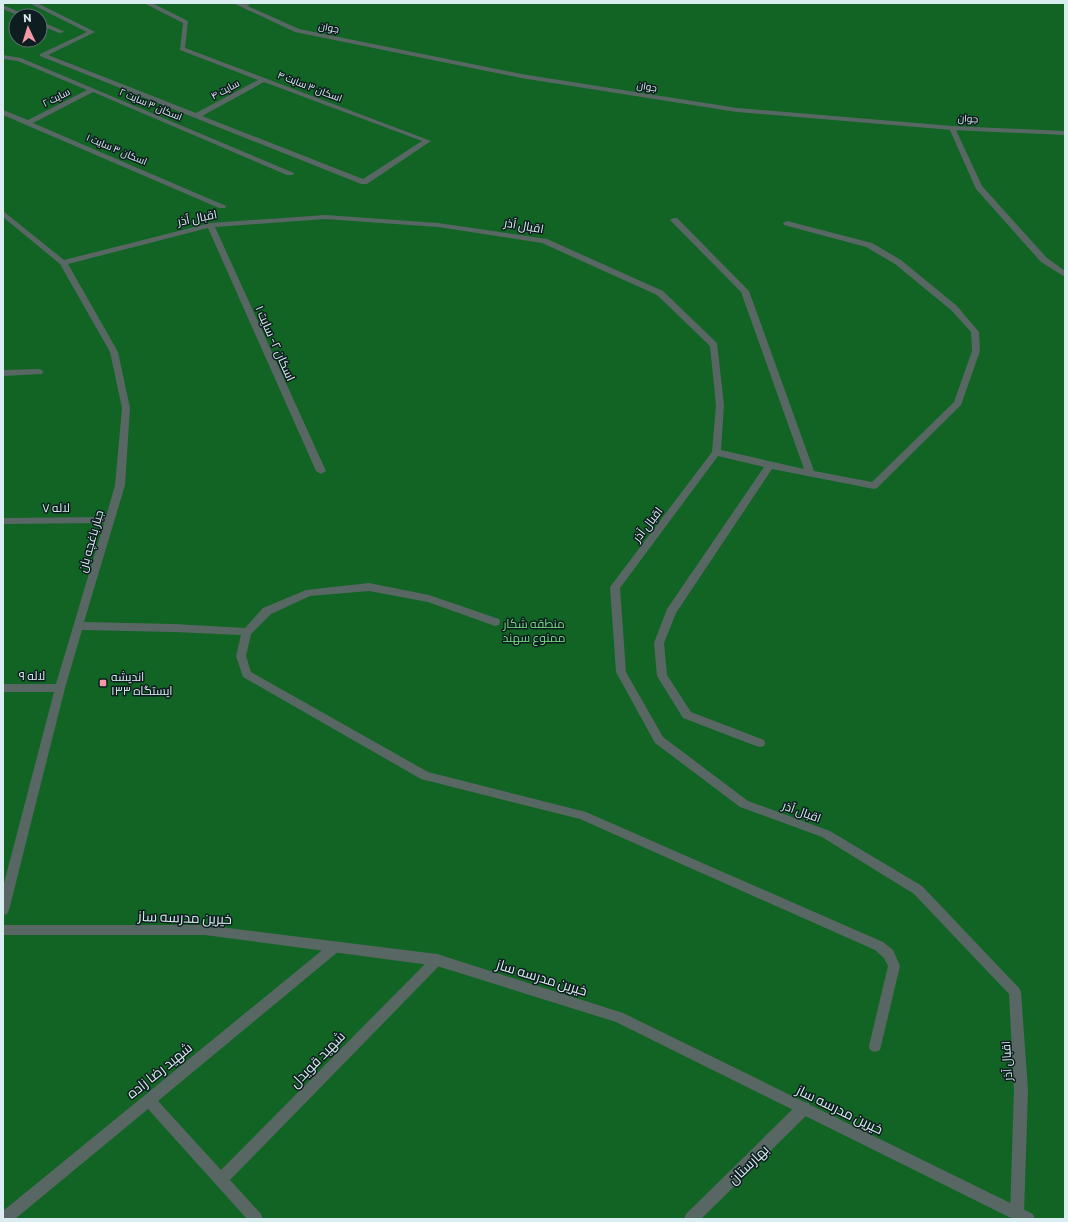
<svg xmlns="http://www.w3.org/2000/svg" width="1068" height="1222" viewBox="0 0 1068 1222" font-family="Commissioner,Cairo,sans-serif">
<rect width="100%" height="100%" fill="#16383e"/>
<!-- green -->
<path fill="#116424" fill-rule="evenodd" d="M3 3H1065V1219H3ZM16 16H40V40H16Z"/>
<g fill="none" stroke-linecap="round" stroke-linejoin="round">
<!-- minor -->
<path fill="#596764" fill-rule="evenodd" d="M29 3H37L95 32 48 55 196 113 258 80 180 50 183 23 144 3H152L188 21 185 48 431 141 367 184H361L40 56V54L87 32ZM264 82 422 141 363 179 202 116Z
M244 3H252L245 7H241V5Z
M3 5 26 15 27 16H19L3 9Z
M40 21 63 31 64 32 59 33 40 25Z
M3 55 21 58 294 173 293 175H287L93 92 33 123 226 206 225 208H219L3 115V110L28 120 87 90 18 61 3 59Z
M952 126 955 128 982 186 1047 258 1065 271V277L1041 262 976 189 949 128Z
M3 211 64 260 210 223 325 215 438 223 547 239 663 291 717 343 724 405 721 450 804 469 741 292 670 220 674 218H677L749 291 814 471 872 482 954 402 972 351 971 332 951 310 895 264 866 247 784 225 783 223 787 221 872 243 901 260 957 306 979 332 980 351 961 405 877 488 874 489 772 469 676 613 664 643 667 675 691 712 764 740 765 743 764 746 760 747 756 746 683 718 657 676 654 643 667 609 764 467 718 456 620 588 626 672 663 737 748 801 830 831 922 886 1019 988 1021 992 1028 1090 1024 1214 1022 1219H1012L1010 1214 1014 1090 1009 994 914 894 822 837 740 807 655 743 616 672 610 587 712 452 716 405 710 346 657 295 542 243 438 227 325 219 215 227 326 471 321 474 316 471 208 228 68 264 118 352 130 408 125 485 84 622 174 624 245 628 263 608 306 590 369 583 429 595 499 619 500 622 499 625 495 626 428 602 369 591 310 596 271 614 251 634 246 656 251 672 428 772 586 812 883 942 893 950 900 966 880 1050 875 1052 870 1050 869 1046 888 966 884 958 875 950 580 819 421 779 243 677 236 656 241 635 174 632 82 630 65 688 9 910 7 914 3 915V887L54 692H3V684H56L104 523 3 524V518L106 517 115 485 122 408 110 352 60 264 3 217Z
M39 369 42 370 43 372 42 374 3 376V370Z
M335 942 339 943 341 947 339 951 158 1101 221 1170 433 956 437 954 441 956 443 960 441 964 230 1180 261 1214 263 1219H247L148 1109 15 1219H3V1211L331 943Z
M804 1102 809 1103 811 1108 809 1113 701 1219H684L686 1214 799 1103Z"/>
<!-- tertiary -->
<path fill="#596764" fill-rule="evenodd" d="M233 3H241L299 29 521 74 737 108 952 126 1065 131V135L952 130 737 112 521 78 295 32Z
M3 925H205L437 954 623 1013 1033 1214 1035 1219H1013L616 1022 437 966 205 935H3Z"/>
</g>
<!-- markers -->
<rect fill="#f39aa7" stroke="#0e1d1f" stroke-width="1.5" x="99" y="679" width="8" height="8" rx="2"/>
<g text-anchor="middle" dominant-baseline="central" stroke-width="3" stroke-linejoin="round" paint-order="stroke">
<!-- far-street labels -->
<g font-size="10" fill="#daedf0" stroke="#0e1d1f">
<text transform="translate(329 27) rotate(11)">جوان</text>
<text transform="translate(310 86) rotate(21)">اسکان ۳ سایت ۴</text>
<text transform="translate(647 86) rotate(9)">جوان</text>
<text transform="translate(225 89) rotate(-28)">سایت ۴</text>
<text transform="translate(56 97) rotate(-27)">سایت ۲</text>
<text transform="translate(151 104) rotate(23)">اسکان ۳ سایت ۲</text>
<text transform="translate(968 118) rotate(3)">جوان</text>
<text transform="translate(117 149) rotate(23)">اسکان ۳ سایت ۱</text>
</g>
<!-- street labels -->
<g font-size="12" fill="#daedf0" stroke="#0e1d1f">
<text transform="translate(197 217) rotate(-11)">اقبال آذر</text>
<text transform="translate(524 225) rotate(10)">اقبال آذر</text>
<text transform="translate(276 343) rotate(66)">اسکان ۲- سایت ۱</text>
<text transform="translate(56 507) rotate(-1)">لاله ۷</text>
<text transform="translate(647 524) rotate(-52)">اقبال آذر</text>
<text transform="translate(90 541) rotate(-74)">جبار باغچه بان</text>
<text x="32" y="675">لاله ۹</text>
<text transform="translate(802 811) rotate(20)">اقبال آذر</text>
<text transform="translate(1006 1061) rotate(-93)">اقبال آذر</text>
</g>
<!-- park labels -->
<g font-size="12" fill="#78df85" stroke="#0e1d1f">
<text x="534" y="623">منطقه شکار<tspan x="534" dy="14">ممنوع سهند</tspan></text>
</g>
<!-- poi labels -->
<g font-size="12" fill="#daedf0" stroke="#0e1d1f" text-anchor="start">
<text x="111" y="676">اندیشه<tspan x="111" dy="14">ایستگاه ۱۳۳</tspan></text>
</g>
<!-- near-street labels -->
<g font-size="14" fill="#daedf0" stroke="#0e1d1f">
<text transform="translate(185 917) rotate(2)">خیرین مدرسه ساز</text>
<text transform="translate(542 977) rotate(17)">خیرین مدرسه ساز</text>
<text transform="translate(317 1059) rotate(-46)">شهید قویدل</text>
<text transform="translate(159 1070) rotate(-39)">شهید رضا زاده</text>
<text transform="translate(840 1109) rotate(26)">خیرین مدرسه ساز</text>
<text transform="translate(748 1164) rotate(-44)">بهارستان</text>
</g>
</g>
<!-- border -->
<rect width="1068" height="1222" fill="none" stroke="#daedf0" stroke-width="8"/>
<!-- north arrow -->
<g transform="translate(28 28) rotate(356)"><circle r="19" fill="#0e1d1f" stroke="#607073"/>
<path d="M0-3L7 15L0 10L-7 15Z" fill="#f39aa7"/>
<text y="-6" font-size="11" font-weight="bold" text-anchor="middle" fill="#daedf0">N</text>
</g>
</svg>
